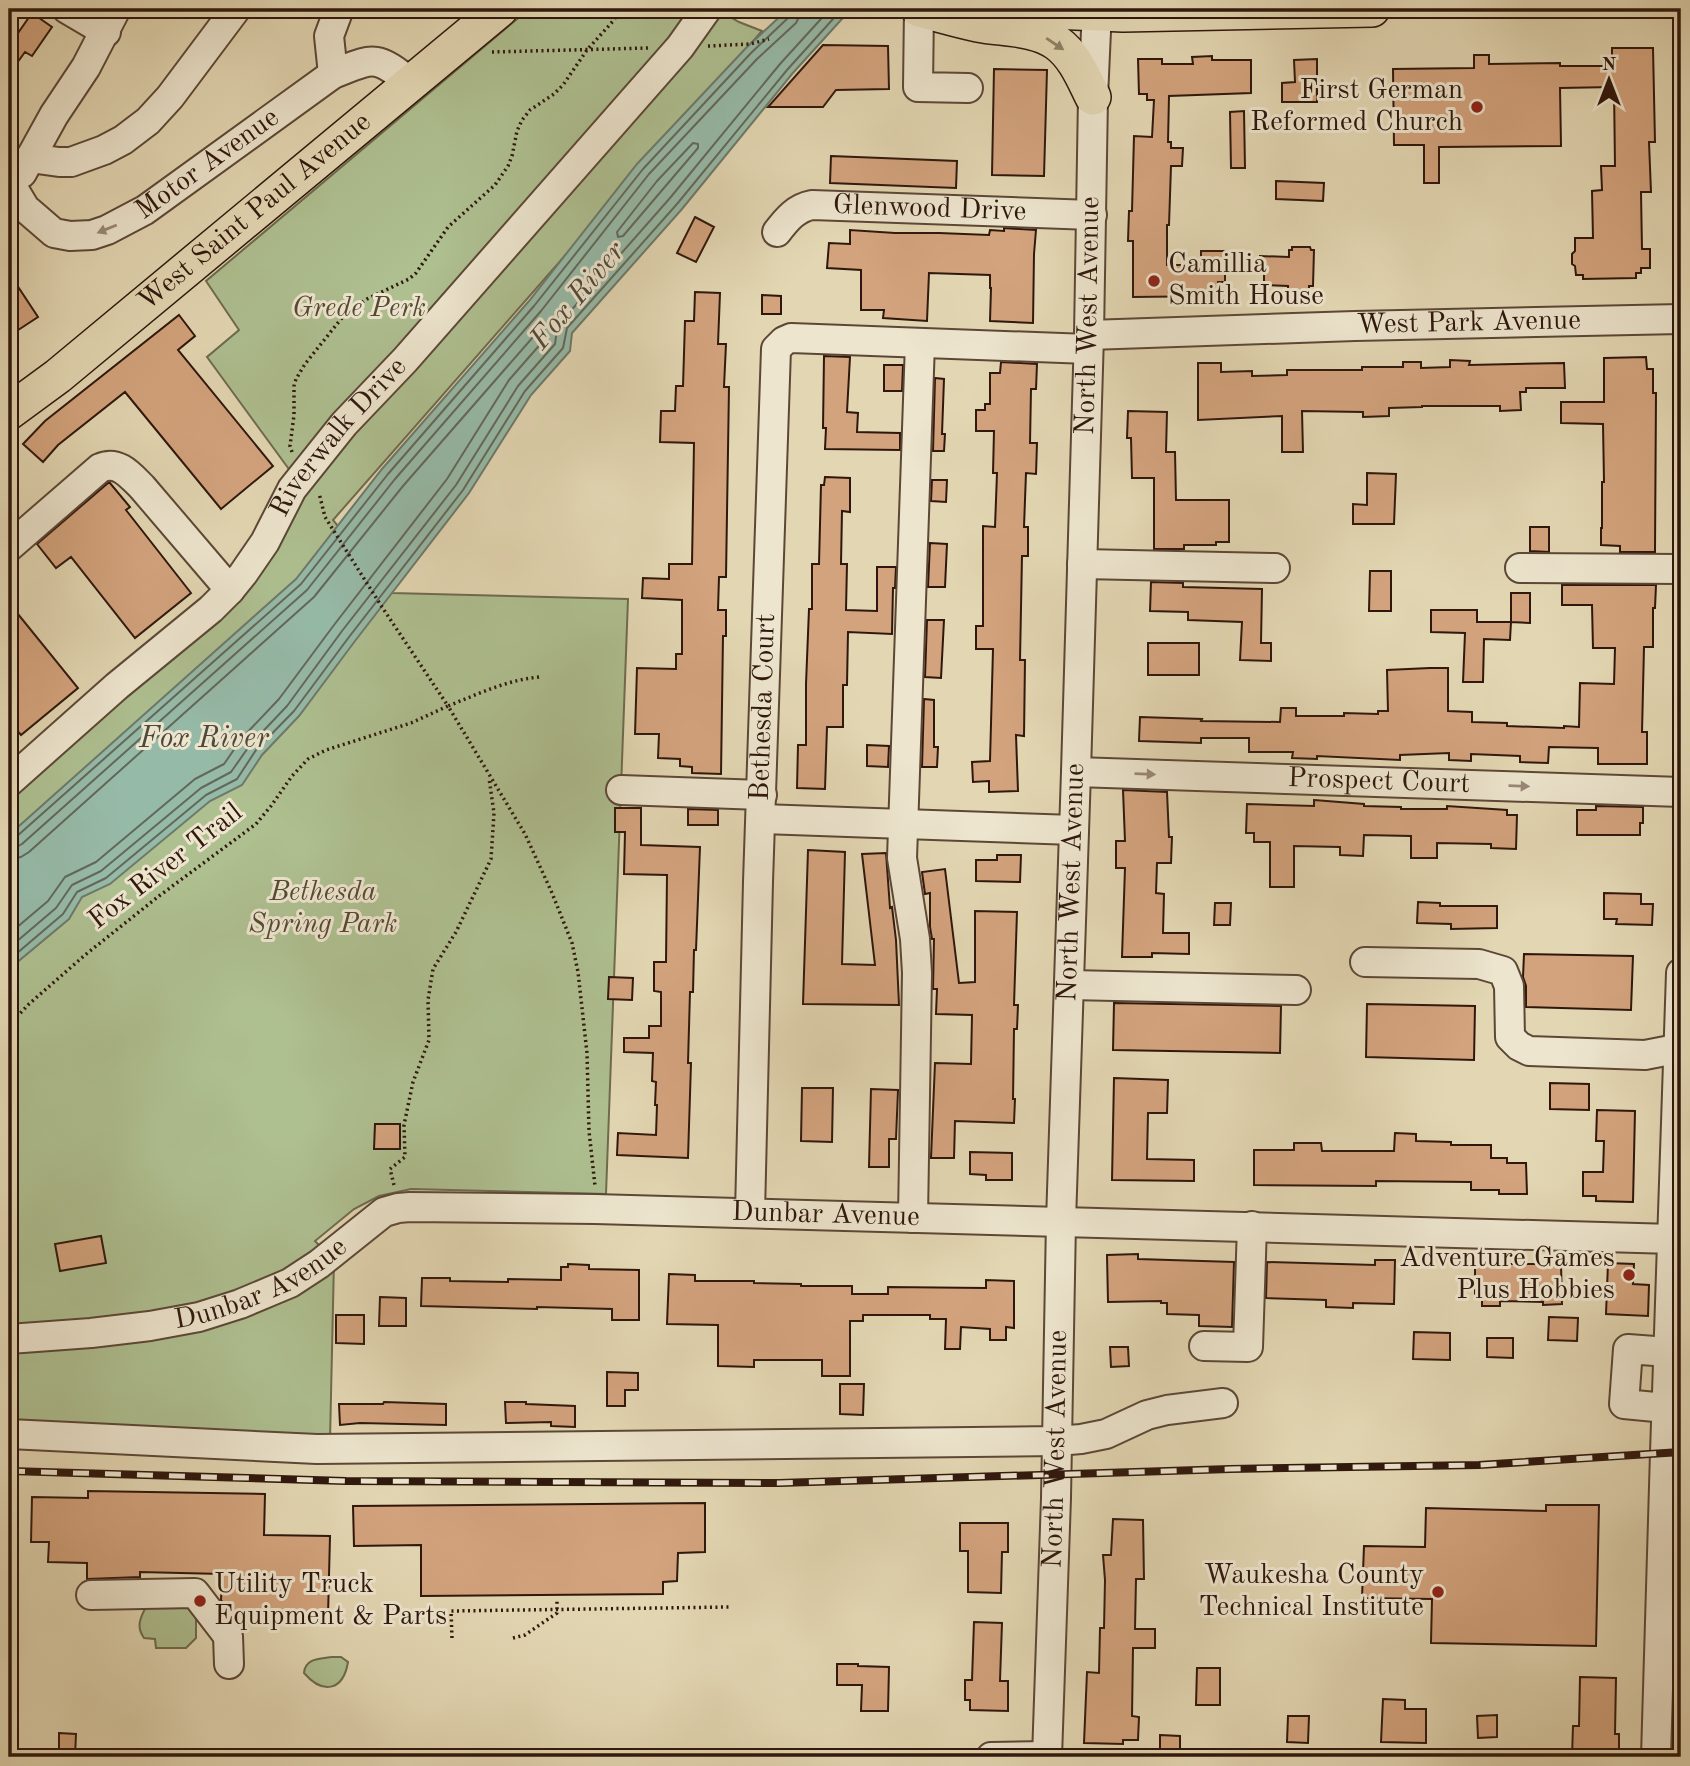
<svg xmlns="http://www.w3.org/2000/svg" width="1690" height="1766" viewBox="0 0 1690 1766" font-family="'Old Standard TT',serif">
<rect width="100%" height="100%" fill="#e3d7b3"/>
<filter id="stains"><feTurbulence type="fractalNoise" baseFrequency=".00286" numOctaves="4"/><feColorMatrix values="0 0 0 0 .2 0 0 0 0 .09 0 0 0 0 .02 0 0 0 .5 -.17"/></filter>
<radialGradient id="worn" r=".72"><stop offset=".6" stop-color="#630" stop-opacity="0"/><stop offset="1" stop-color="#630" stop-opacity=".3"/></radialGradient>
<!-- green -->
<path fill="#aebf90" stroke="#6e6b4e" stroke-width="2" d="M529 9H717L739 22 762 31 333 520 392 593 628 599 606 1194 411 1189 379 1196 354 1209 315 1241 334 1261 330 1440 9 1423V794L195 632 291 472 207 357 239 330 206 281Z
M146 1607H196V1638L186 1648H156L155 1639 144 1638C136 1627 140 1618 146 1607Z
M332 1657H341L348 1662C343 1692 322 1694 304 1673 305 1658 320 1659 332 1657Z"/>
<!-- water -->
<path fill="#96baa8" stroke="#6d796a" stroke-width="2" d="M788 9H851L792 74 682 209 572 333 570 351 531 395 469 493 355 641 299 716 262 755 242 785 210 801 110 884 82 897 69 919 9 969V835L296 579 382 469 529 301 637 164 746 48Z"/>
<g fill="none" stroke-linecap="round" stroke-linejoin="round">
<!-- shore -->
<path stroke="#62685a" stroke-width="2" d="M693 143 698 144V148L623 236 618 237 617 232 657 181Z
M9 839 16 837 301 584 388 474 534 306 643 169 751 53 789 17 792 9
M9 848H15L22 844 307 590 395 479 541 311 649 174 757 59 796 23 799 17 801 9
M9 859 21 857 29 852 314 597 403 486 540 329H545L544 340 509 380 447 479 334 625 279 699 242 738 224 764 195 779 96 862 65 877 48 901 9 934
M9 948 56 908 72 885 101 871 201 788 231 772 250 745 287 706 342 631 456 485 518 386 555 344 557 329 560 323 670 198 780 64 830 9
M9 960 63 914 77 892 106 878 206 795 237 779 256 750 294 711 349 637 463 490 525 391 563 348 567 328 677 204 787 70 842 9"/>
</g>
<!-- building -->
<path fill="#d3a37d" stroke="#2f170d" stroke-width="2" d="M32 13 52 27 32 56 25 52 9 74V46Z
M823 45 888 46 889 89 836 90 823 107H768Z
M1612 48H1653L1655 142H1649L1651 192H1641L1642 249H1650V268H1641V273H1636V278L1583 279V275H1576L1575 266 1572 264V254L1575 251V238H1593L1592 191 1602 190 1601 166H1615L1614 87 1560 88 1561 146 1439 147V183H1424V145H1394L1393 69 1474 68V55H1489V64L1560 63V66H1612Z
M1212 56V60H1251V93L1169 96 1168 142H1171V148H1183L1182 166H1171L1169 225H1167V265H1201V251H1225V282H1218V296L1133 297V241H1128L1129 211H1132L1134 136 1152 137 1154 100H1147V94H1139L1138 59H1162V64H1193L1192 57Z
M1317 59V102H1282V83L1295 82 1294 60Z
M994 69 1047 70 1044 176 992 175Z
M1244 111 1245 168H1231L1230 112Z
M831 156 957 161 956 188 830 183Z
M1276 181 1324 183 1323 201 1276 199Z
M695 217 714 227 696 262 677 253Z
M1004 228 1036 230 1034 254 1033 323 990 321 991 288H990V275L929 273 927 321 883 318 884 310H861V270L827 268 829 243 850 244V230L895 233H939L989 235 990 230 1004 231Z
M1292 247H1310L1311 250H1314L1313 286H1309V295L1288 294V286L1264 285V272H1260V256L1289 257V250H1292Z
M9 273 38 317 9 336Z
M695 292 720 293 718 344H726L724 387H729L726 577H719L718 610H726V636H723L721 774 692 773V767L680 766V759L658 758 659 734H635L637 668 676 669V654H682V600L642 598 643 578 669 579V564H692L694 443 660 442 661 411H675L676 386H683L685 321H694Z
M762 295 781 296V314H762Z
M179 315 195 336 178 350 273 466 221 509 125 392 58 445 43 462 23 444 45 421Z
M824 356 850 357 847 412 858 413 857 432 900 433V450L825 449 826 428H823Z
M1646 357 1647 369H1653V393H1656L1655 552H1620V546L1601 545V528H1602V482H1604L1603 424 1561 423V402H1604V358Z
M1450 360 1470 361 1469 365 1564 363 1565 388H1526V392H1520L1521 410 1500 411V406H1422V407L1389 408V416L1363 417V412L1302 411 1303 452H1282V416L1198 420V363H1221V372L1252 371V376L1287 375V370H1362V367H1403V362H1421V368L1450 367Z
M1001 362 1037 364 1036 389H1031L1030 443H1037L1036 474 1026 473 1024 527H1028V556H1022L1020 660H1025L1024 736 1016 735 1018 791 989 792V781L973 782 972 762 990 761 993 649H976V626H983V526L995 527 997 473H993L994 431H976V410H985V404H990V373H1000Z
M884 365H903L902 391H884Z
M935 378 944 379 942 434H945L944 451H933Z
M1128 411 1167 412 1166 452H1175L1176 500H1229V542H1216V545H1184V549H1154V478H1132L1131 438H1127Z
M1367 473 1396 474 1394 524H1353V504L1367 505Z
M825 477 850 478V512L842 511 841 564H847L846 610 877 611V567H896L895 588H893L892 634 848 632 847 685H843V727H827L825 789 797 788 798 745H806V684L809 609H812V564H819L821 485H824Z
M932 480H947L946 502 931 501Z
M108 483H110L130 507 126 510 191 593 135 638 71 557 56 568 37 544Z
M1530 527H1549V552L1530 551Z
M930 543 947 544 945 587H928Z
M1370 571H1391V611H1369Z
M1151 582 1183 583V587L1262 589 1261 643H1271V661L1240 660 1242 622 1188 620V612L1150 611Z
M1562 585H1656L1655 608H1653V647H1644L1642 732H1647V764H1598V748L1549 747 1548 763 1520 762V756L1471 754V761L1449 760V753L1400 755V760L1317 756V759L1292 758 1293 752H1249V738H1201V743L1139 741 1140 717 1202 719 1201 721 1280 722 1281 708H1296V716H1344V713L1378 714V711H1388L1387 670 1430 668H1448V711L1472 712V722L1507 723V726L1564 728V726L1579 727 1580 683 1614 684 1615 648H1593L1592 605H1562Z
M1511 593H1530V623L1511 622Z
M9 603 78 688 21 735 9 720Z
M1431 610H1477V622H1511L1510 640 1484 639 1483 682H1463L1465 633 1431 632Z
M927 620H944L941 678 925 677Z
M1148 643H1199V675H1148Z
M924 699 934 700V747H938L937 767H922Z
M867 745 889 746 888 767 867 766Z
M1123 790 1167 792 1169 837H1172L1171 863H1157L1156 893 1164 894 1163 933H1189V954L1152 953V957H1122L1125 868H1116V841H1125Z
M1314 800 1364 804V806L1401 807V809H1447V806L1507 810V815H1517L1516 849 1491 848V844L1437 843V858H1411V836L1364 835 1363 856 1340 855V847L1294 846V887H1270V842H1254V833H1246L1247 804 1314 806Z
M1596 806 1643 807V823H1640V835H1577V810H1596Z
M615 808H641V845L700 847 696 950H694L693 992H690L688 1063H691L688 1158 617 1155 618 1133 656 1135 657 1105H655L656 1082 652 1081 653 1053 624 1052V1038H649V1026H661V992L654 991V962H666L667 875 624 874 625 832H615Z
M688 809 718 810V825H688Z
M808 850 845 852 842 964 875 965 862 854 886 853 890 908 892 907 896 940 899 1005 803 1004Z
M997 855H1021L1020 882 976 881V860H997Z
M945 869 959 983 975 982V911L1017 912 1014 1005H1018L1017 1029H1014L1013 1099H1015L1014 1123 955 1121 954 1158H931L935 1063 971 1064 972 1015 936 1014 937 989H933L934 939H932L930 927V893L925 894 922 872Z
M1604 893 1641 894V904H1653L1652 925 1616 924 1617 919H1604Z
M1418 902 1440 903V906H1497V928L1451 929V924L1417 923Z
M1215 903H1231L1230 925H1214Z
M1524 954 1633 956 1631 1010 1526 1007V986L1523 977Z
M609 977 633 978 632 1000 608 999Z
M1114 1003 1281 1006 1280 1053 1113 1050Z
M1367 1004 1475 1006 1474 1060 1366 1057Z
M1114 1078 1168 1080 1167 1113H1148L1147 1159 1194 1160V1181L1112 1180Z
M1550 1083 1589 1084V1110L1550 1109Z
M802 1088H833L832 1142 801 1141Z
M871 1089 898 1090 896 1139H889V1167H869Z
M1597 1110 1635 1111 1633 1202 1596 1201V1196H1583V1172H1603L1604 1141H1596Z
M375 1124H400V1149H374Z
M1395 1133 1416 1134V1141L1451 1142V1145H1491V1158H1507V1163H1526L1527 1194H1499V1190H1471V1182L1376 1181V1186L1254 1185V1150H1294V1143H1321L1322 1151H1394Z
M970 1152 1012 1153V1180H986V1175L970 1174Z
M101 1236 106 1263 60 1271 55 1244Z
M1138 1254V1259L1234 1262 1232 1327 1199 1326V1315L1167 1314V1303H1161V1301L1108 1302 1107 1255Z
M1375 1260H1395L1394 1304 1353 1303V1308L1326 1307V1300L1266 1298 1267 1262 1375 1265Z
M1608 1263 1634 1264 1633 1284 1649 1285 1648 1316 1606 1314Z
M568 1264 589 1265V1269L639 1270V1320H612V1309L537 1307V1309L421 1306 422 1278H450V1281L508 1282V1279L561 1280V1267H568Z
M1475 1264H1561L1562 1304 1543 1305V1302L1500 1301V1306H1482V1296H1475Z
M669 1274 695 1275V1281H754V1283L801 1284V1286H852V1294H888V1287L986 1288V1280L1014 1281V1328L1006 1327V1340H990V1329L961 1327 960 1349H945L946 1319H930V1315H863V1321H850V1376H822V1360H754V1367L718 1366V1325L667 1324Z
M380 1297 406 1298V1326H379Z
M336 1315H364V1344L336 1343Z
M1549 1317 1578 1318 1577 1341 1548 1340Z
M1414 1332 1450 1333V1360L1413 1359Z
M1487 1338H1513V1358L1487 1357Z
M1110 1347H1128L1129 1366 1111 1367Z
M607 1372 638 1373V1390H625V1406H607Z
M840 1384H864L863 1415 840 1414Z
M384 1402 446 1404V1425L360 1423 340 1425 339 1404H383Z
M505 1402H526V1404L575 1406V1427L551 1426V1422L506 1423Z
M88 1491 265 1494 264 1535 330 1536 328 1616 232 1614 221 1600 222 1574 140 1572V1577L87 1579V1563L48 1562 49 1542H31L32 1497 88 1498Z
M705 1503V1552L678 1553 677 1581 663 1582V1594L421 1596V1545L354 1546 353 1506Z
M1546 1505H1599L1596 1646 1431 1643 1432 1599 1362 1598 1364 1546 1425 1547 1426 1508 1546 1511Z
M1113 1519 1143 1520 1144 1579H1136L1135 1629H1155V1648H1133L1132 1716 1139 1717 1138 1740H1123V1744L1084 1743 1087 1672 1099 1673 1100 1628H1104L1105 1580 1103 1555H1111Z
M960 1523H1008V1552H1002L1001 1593 968 1592V1551H960Z
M974 1622 1002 1623 1000 1681H1008V1711L970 1710V1700H965V1680H972Z
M837 1664H858V1666L889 1667 888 1711H861L862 1685H837Z
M1197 1668H1220V1705H1196Z
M1580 1677 1616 1678 1615 1734H1619V1757H1572L1573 1726H1579Z
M1383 1699 1405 1700V1709H1426V1743L1381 1742Z
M1497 1715V1737L1478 1738 1477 1716Z
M1288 1716H1309L1308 1743 1287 1742Z
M59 1733 76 1734 75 1757H59Z
M1160 1735 1180 1736V1755H1160Z"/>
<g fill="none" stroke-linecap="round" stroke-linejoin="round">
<defs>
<g id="minor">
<path d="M67 9 106 32"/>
<path d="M919 9 918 87 968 88"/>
<path d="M333 74 329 36 339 9"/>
<path d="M30 158 59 162H71L104 150 123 140 148 121 170 97 236 9"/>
<path d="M22 173 54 115 86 67 116 9"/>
<path id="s1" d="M13 188 25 208 54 233 70 236 92 235 107 230 145 210 333 74C374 58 375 54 411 83"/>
<path id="s2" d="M777 232C787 219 796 208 812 205L1092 215"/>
<path id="s3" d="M1089 335 1355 326 1681 319"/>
<path d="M9 547 100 468C118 460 130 475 142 487L230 590"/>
<path d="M1082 564 1275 568"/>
<path d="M1520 568 1681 569"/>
<path id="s4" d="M1076 772 1681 792"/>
<path id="s5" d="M9 782 117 686 211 609 230 590 243 574 265 542 292 489 344 424 405 360 680 47 707 9"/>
<path d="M621 790 762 795"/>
<path d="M761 819 1074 830"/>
<path d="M1365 962 1479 964 1503 971 1509 986 1510 1037 1519 1046 1529 1051 1645 1055 1681 1048"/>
<path d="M1070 985 1296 990"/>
<path id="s6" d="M750 1213 758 882 776 349 784 341 791 338 1088 349"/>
<path d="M913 1218 917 973 915 939 902 858 920 343"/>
<path id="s7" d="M9 1339 91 1333 150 1326 199 1317 240 1304 290 1283 319 1264 384 1212 398 1208 410 1207 595 1209 1673 1239"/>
<path d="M1204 1346 1248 1347 1252 1226"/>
<path d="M1666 1408 1624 1404 1628 1349 1668 1352"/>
<path d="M9 1434 317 1449 1057 1441 1081 1439 1106 1434 1147 1415 1167 1410 1223 1403"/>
<path d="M91 1595 195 1593 228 1636 229 1664"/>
<path d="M991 1757 1047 1756"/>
<path id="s8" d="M1047 1757 1056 1498 1061 1221 1076 772 1089 335 1093 97 1097 9"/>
<path d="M1656 1757 1665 1453 1681 973"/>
</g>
<g id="major">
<path d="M919 9C939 14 958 20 978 24 1003 29 1035 27 1057 43 1075 56 1084 79 1093 97"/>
<path d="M1004 9 1123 14 1372 9"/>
<path id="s9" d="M9 412 58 376 500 9"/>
</g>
</defs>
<!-- minor casing -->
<use href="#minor" stroke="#5c4736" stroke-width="32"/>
<!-- major casing -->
<use href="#major" stroke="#2f170d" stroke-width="38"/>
<!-- path -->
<path stroke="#2f170d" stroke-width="3.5" stroke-dasharray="2 3.5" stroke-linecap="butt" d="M708 46 750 44 769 39
M492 52 648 48
M292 452 290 446 294 415V386L296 379 305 364 345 314 367 299 409 279 416 273 448 227 495 185 508 166 512 156 517 131 522 120 530 110 554 94 563 85 587 50 614 20 620 9
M539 677C507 680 478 694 448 706L525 834 552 893 572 943 578 972 587 1053 589 1131 595 1186
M9 1025 29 1004 85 955 159 896 256 824 271 806 292 776 308 759 326 750 411 723 448 706 382 607 325 517 319 493
M394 1185 390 1169 405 1157 404 1125 413 1082 429 1040 428 1000 433 969 456 932 491 859 494 813 489 778
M452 1638 451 1611 729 1607
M513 1638 525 1635 557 1613V1600"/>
<!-- minor -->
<use href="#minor" stroke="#ede5ce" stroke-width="28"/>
<!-- major -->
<use href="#major" stroke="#e3d7b3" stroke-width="35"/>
<defs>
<path id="rail" d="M9 1471 346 1481 779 1483 1230 1469 1479 1465 1681 1452"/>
</defs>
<!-- rail casing -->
<use href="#rail" stroke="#2f170d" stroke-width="8"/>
<!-- rail -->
<use href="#rail" stroke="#ede5ce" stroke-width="5" stroke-dasharray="16" stroke-linecap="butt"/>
</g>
<!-- one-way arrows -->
<defs><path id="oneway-solid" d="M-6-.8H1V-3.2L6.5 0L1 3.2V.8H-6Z" transform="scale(1.75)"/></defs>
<use fill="#928168" href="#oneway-solid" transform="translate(1055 44) rotate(34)"/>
<g fill="#988877">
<use href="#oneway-solid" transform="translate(107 229) rotate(158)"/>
<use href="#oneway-solid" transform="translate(1145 774) rotate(2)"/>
<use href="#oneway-solid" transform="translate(1519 786) rotate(2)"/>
</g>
<!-- markers -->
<g fill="#8f2418" stroke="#ede5ce" stroke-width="2.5">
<circle cx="1477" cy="107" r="7"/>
<circle cx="1154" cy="281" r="7"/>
<circle cx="1629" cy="1275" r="7"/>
<circle cx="1438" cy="1592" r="7"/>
<circle cx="200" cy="1601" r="7"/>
</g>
<g text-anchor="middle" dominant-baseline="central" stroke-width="6" stroke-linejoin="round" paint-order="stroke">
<!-- poi labels -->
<g font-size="28" fill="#2f170d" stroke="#ede5ce" text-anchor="end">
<text x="1463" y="91">First German<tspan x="1463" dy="32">Reformed Church</tspan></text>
<text x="1168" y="265" text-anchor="start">Camillia<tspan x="1168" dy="32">Smith House</tspan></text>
<text x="1615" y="1259">Adventure Games<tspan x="1615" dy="32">Plus Hobbies</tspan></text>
<text x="1424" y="1576">Waukesha County<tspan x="1424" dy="32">Technical Institute</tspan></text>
<text x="214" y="1585" text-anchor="start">Utility Truck<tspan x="214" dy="32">Equipment &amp; Parts</tspan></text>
</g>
<!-- street labels -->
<g font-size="28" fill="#2f170d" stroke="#ede5ce">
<text stroke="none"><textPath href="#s1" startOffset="236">Motor Avenue</textPath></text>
<text stroke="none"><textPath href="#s2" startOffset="163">Glenwood Drive</textPath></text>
<text stroke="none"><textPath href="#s9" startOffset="317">West Saint Paul Avenue</textPath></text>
<text stroke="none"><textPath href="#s8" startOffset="1442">North West Avenue</textPath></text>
<text stroke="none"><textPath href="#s3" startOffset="380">West Park Avenue</textPath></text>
<text stroke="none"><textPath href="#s5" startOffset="481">Riverwalk Drive</textPath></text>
<text stroke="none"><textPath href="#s6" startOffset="506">Bethesda Court</textPath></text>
<text stroke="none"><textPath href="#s4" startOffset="303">Prospect Court</textPath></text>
<text transform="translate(166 867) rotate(-38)">Fox River Trail</text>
<text stroke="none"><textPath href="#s8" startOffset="875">North West Avenue</textPath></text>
<text stroke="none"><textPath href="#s7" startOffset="849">Dunbar Avenue</textPath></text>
<text stroke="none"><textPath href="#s7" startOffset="261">Dunbar Avenue</textPath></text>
<text stroke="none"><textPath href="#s8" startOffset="308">North West Avenue</textPath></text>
</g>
<!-- park labels -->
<g font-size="28" font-style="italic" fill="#554934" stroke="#ede5ce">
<text x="359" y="309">Grede Perk</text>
<text x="323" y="893">Bethesda<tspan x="323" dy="32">Spring Park</tspan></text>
</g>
<!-- water labels -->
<g font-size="30" font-style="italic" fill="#4e483c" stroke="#ede5ce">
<text transform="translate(578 296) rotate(-50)">Fox River</text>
<text x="204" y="739">Fox River</text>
</g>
</g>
<!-- margin -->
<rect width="1690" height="1766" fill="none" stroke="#e3d7b3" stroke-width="35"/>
<rect x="10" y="10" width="1669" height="1745" fill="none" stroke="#2f170d" stroke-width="3.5"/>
<rect x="18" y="18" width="1655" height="1731" fill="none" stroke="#2f170d" stroke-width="2"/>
<!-- north arrow -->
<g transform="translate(1609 80)" stroke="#ede5ce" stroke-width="5" paint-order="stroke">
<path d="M0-5L12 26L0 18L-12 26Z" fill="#2f170d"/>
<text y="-10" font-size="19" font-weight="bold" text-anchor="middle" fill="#2f170d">N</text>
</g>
<rect width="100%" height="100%" filter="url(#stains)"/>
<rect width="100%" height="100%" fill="url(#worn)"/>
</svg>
